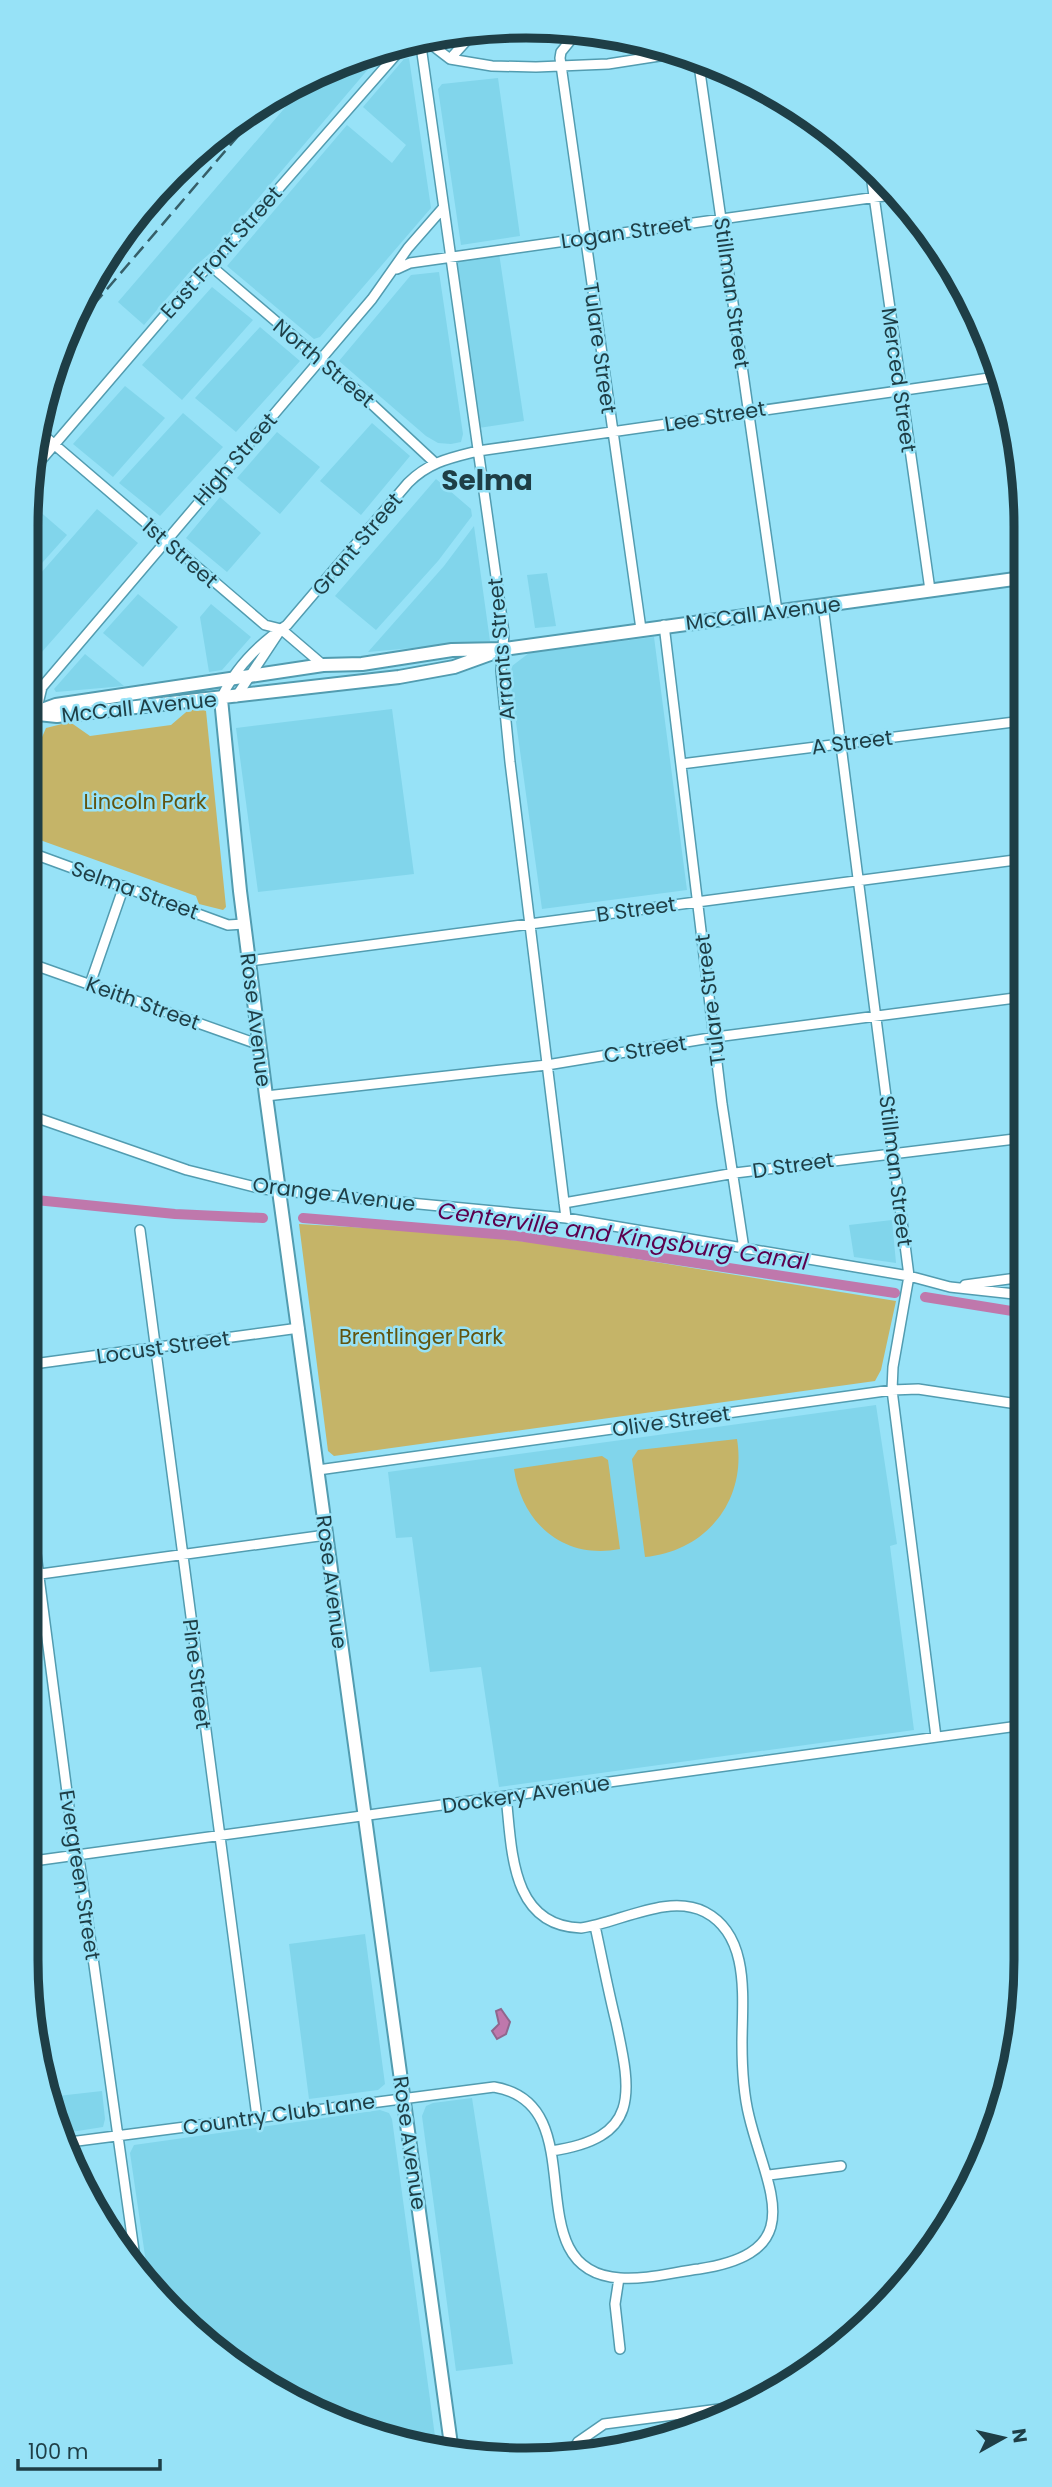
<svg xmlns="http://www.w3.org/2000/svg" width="1052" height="2487" viewBox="0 0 1052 2487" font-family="Poppins,sans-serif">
<rect width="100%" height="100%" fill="#97e2f7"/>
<!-- built -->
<path fill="#81d5eb" d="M387 47 215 249 193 268 144 325 118 302 313 75Z
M409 58 431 208 320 337 314 339 227 266 347 125 392 163 406 145 363 107 404 59Z
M498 78 520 236 461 245 438 89 442 84Z
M499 253 524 421 472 429 446 260Z
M439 272 463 434 461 442 451 444 438 443 426 436 339 361 411 275Z
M212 287 253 320 182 400 142 365Z
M260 327 300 361 236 432 195 398Z
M125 386 165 418 113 477 73 444Z
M183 413 223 447 160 516 119 483Z
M372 423 410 456 361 515 320 481Z
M277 432 320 467 280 514 237 478Z
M436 479 471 509 472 516 438 561 376 630 335 596Z
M220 497 261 533 227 572 186 538Z
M30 503 67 535 26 581V526Z
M97 509 138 543 26 670V590Z
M474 526 490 641 368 652 444 566Z
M547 573 556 626 535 628 527 575Z
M138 594 178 627 143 667 103 633Z
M211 604 251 637 222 670 209 672 200 617Z
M654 637 687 890 542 909 510 679 512 666 529 653Z
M85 654 124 686 56 692 54 689Z
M392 709 414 874 258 892 236 728Z
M892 1220 896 1263 854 1257 849 1225Z
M876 1405 897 1544 890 1546 914 1730 499 1787 481 1667 430 1672 412 1537 396 1538 388 1472Z
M365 1934 385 2084 378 2090 309 2099 289 1944Z
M102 2091 105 2119 103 2127 58 2134 49 2097Z
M472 2098 513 2364 456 2371 422 2116 426 2106 433 2103Z
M380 2110 389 2113 392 2119 437 2451H429L276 2394 150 2290 130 2153 134 2145Z"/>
<!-- green -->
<path fill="#c5b468" d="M192 707 206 711 226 907 223 910 199 904 196 896 26 835V798L40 761 36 751 46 728 70 722 90 736 171 725Z
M299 1224 436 1232 538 1243 896 1301 881 1370 875 1381 334 1456 328 1451Z
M737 1439C747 1500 707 1551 645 1557L632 1459 638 1450Z
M602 1456 608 1460 620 1549C564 1560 522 1524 514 1469Z"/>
<!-- water -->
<path fill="#bf78ac" stroke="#8f678d" stroke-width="2" d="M501 2009 510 2022 506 2034 497 2039 492 2031 499 2024 496 2011Z"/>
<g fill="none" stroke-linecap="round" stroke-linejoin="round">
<!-- canal -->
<path stroke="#bf78ac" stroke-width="10" d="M26 1199 175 1214 263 1218
M303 1218 518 1236 895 1293
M925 1297 1024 1313"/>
<defs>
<path id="street" d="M579 30 561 52 560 58 641 629
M420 39 504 633 501 671 510 762 566 1218
M424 39 450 59 492 66 536 67 608 64 685 52
M698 58 777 611
M450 59 476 30
M870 168 930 590
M211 266 361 394 434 462
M397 269 410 263 898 194
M42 434 265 625 281 629 323 665
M36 466 196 279 231 243 408 41
M823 605 909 1276 893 1367 892 1390 936 1737
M664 625 722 1104 744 1249
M236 697 281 629
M221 699C235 667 259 644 287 625L408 483C429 462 450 458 478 451L996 377
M26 754 42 687 372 299 408 248 443 208
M681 764 1022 721
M26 851 228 925 244 924
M249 961 1023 859
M26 962 260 1045
M90 984 124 886
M266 1096 547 1065 716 1037 1023 997
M26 1114 187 1170 263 1189 566 1218 909 1276 950 1287 1024 1295
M564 1203 735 1173 1023 1138
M140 1230 257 2117
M965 1285 1024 1277
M26 1365 299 1328
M318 1470 892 1390 918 1389 1024 1405
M26 1477 74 1846 80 1865 137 2272
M26 1576 326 1535
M26 1862 1025 1725
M62 2143 494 2087C599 2104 511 2271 620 2278 646 2280 674 2272 699 2269 812 2252 766 2188 749 2116 743 2092 742 2068 742 2043 742 2000 751 1936 705 1912 668 1893 619 1923 581 1928 510 1926 512 1849 506 1796
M551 2151C640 2138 632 2095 616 2022 608 1990 602 1958 595 1926
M769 2175 841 2166
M619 2278 615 2304 620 2349
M569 2456 578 2442 604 2424 750 2405"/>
<path id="secondary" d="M221 699 240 891 266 1096 452 2452
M34 713 56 705 323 665 362 664 452 650 504 649 1022 578
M38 714 57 716 399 677 454 667 490 654"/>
</defs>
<!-- street casing -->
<use href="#street" stroke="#529cb0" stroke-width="12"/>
<!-- secondary casing -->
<use href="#secondary" stroke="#529cb0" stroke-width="16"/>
<!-- street -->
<use href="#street" stroke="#fff" stroke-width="9"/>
<!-- secondary -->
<use href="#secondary" stroke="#fff" stroke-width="12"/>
<!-- rail -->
<path stroke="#365f69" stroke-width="2.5" stroke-dasharray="14 7" stroke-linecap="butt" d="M66 337 268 101"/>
</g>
<g text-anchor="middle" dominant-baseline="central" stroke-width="5" stroke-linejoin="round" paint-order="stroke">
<!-- street labels -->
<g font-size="21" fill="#1e3e46" stroke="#97e2f7">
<text transform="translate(626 232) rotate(-8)">Logan Street</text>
<text transform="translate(221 252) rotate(-48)">East Front Street</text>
<text transform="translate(732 293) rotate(82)">Stillman Street</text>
<text transform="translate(600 348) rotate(82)">Tulare Street</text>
<text transform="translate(324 363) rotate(40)">North Street</text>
<text transform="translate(899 380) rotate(82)">Merced Street</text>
<text transform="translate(715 416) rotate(-9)">Lee Street</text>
<text transform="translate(235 459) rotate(-49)">High Street</text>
<text transform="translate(357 544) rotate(-50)">Grant Street</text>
<text transform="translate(180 553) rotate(41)">1st Street</text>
<text transform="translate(763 613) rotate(-7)">McCall Avenue</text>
<text transform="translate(501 649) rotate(-95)">Arrants Street</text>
<text transform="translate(139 707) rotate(-6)">McCall Avenue</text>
<text transform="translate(852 742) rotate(-7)">A Street</text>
<text transform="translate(135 890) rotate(20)">Selma Street</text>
<text transform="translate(636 909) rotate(-8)">B Street</text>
<text transform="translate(710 1000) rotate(-97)">Tulare Street</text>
<text transform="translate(143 1003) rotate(20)">Keith Street</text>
<text transform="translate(256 1020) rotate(83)">Rose Avenue</text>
<text transform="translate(645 1049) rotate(-9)">C Street</text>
<text transform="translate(793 1165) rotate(-8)">D Street</text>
<text transform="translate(896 1171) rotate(83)">Stillman Street</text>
<text transform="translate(334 1194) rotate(7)">Orange Avenue</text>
<text transform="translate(163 1347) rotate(-8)">Locust Street</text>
<text transform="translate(671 1421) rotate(-8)">Olive Street</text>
<text transform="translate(332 1582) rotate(83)">Rose Avenue</text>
<text transform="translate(197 1674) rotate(83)">Pine Street</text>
<text transform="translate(526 1794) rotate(-8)">Dockery Avenue</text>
<text transform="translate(80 1875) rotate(81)">Evergreen Street</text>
<text transform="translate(279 2114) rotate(-8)">Country Club Lane</text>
<text transform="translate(410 2143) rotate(82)">Rose Avenue</text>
</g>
<!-- park labels -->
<g font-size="21" fill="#61540f" stroke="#97e2f7">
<text x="145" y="801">Lincoln Park</text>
<text x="421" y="1336">Brentlinger Park</text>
</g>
<!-- water labels -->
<g font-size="23" font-style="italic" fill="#5c004d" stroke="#97e2f7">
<text transform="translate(623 1236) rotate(8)">Centerville and Kingsburg Canal</text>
</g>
<!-- district labels -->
<g font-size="28" font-weight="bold" fill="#1e3e46" stroke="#97e2f7">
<text x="487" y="480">Selma</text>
</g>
</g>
<!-- crop -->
<path d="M0 0H1052V2487H0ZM526 38H526A488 488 0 0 1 1014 526V1960A488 488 0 0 1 526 2448H526A488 488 0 0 1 38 1960V526A488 488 0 0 1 526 38Z" fill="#97e2f7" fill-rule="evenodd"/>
<path fill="none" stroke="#1e3e46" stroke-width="9" d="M526 38H526A488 488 0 0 1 1014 526V1960A488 488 0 0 1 526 2448H526A488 488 0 0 1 38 1960V526A488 488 0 0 1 526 38Z"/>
<!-- north arrow -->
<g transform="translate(1003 2438) rotate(82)" stroke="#97e2f7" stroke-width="5" paint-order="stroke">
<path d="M0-5L12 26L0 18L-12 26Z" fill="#1e3e46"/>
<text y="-10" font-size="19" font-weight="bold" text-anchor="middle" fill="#1e3e46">N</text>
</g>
<!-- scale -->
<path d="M18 2459v10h142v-10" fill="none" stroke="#1e3e46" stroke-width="3.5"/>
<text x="28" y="2459" font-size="21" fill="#1e3e46" stroke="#97e2f7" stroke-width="5" paint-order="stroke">100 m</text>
</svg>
